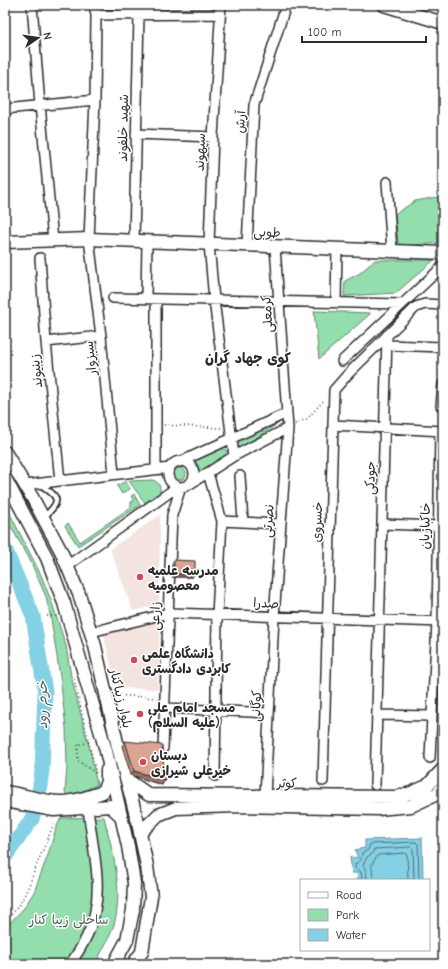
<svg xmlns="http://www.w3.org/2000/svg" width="448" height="969" viewBox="0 0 448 969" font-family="'Comic Neue','Playpen Sans Arabic',sans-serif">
<rect width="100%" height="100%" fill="#fff"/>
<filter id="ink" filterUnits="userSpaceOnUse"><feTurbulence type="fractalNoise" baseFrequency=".025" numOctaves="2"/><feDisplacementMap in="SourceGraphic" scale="8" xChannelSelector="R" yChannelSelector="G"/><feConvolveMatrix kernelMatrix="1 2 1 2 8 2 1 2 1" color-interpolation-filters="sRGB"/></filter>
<g filter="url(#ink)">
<!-- built -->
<path fill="#f4e4df" d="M160 515 159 605 133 611 110 549Z
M160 619 158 689 117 688 103 633Z"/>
<!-- green -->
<path fill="#94ddad" stroke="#60846c" d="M443 196V243L397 246 398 241 395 214 415 201Z
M375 260H434L396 293 344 296 345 281 360 273Z
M314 311 370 313V314L319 359Z
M279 423 245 445H240L238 440Z
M221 448 226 450 228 457 198 473 197 465 191 460Z
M174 474a6 6 0 1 1 12 0a6 6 0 1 1-12 0Z
M152 480C158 481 161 486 160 492L145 503 129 481Z
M126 481 130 489 122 494 117 486Z
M134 494 140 505 78 546 65 526 68 523 80 542 131 507V502L134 501 131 496Z
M5 504 41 575 52 603 66 646 71 676 91 754 97 785 78 793 68 795 65 793 67 766 66 728 60 676 51 619 46 597 29 558 5 517Z
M104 817C112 849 122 883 116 916 114 931 104 946 98 959L95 964H5V928L24 908 34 892 48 855 56 828 61 818Z"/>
<!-- water -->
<path fill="#84d0e4" stroke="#608e9a" d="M422 838 423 880H358L357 873H352L350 857 358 858 355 850 365 848V840Z"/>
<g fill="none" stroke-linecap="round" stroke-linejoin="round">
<!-- shore -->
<path stroke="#4f6d75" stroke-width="1" d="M362 880 361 872 355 868V864L361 860 362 853 368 850 370 844 416 842 418 844 419 880
M367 880 366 871 363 865 367 857 372 854 374 849 411 847 413 849 414 880
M373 880C373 863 368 869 378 855L405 853 407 855 408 880"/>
<!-- river -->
<path stroke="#84d0e4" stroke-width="15" d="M5 549 33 616 45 692 42 771 39 792 32 819 5 857"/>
<defs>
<path id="lane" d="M41 485C60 498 61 501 44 517"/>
<path id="street" d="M32 5 40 105 53 240
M94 5 96 15 95 100 89 239 101 336 114 474
M221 5 213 137 209 244 214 300 234 456
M96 15 220 14
M5 109 95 100
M136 134 213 137
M387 182 392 251
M134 241 139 15
M247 246 254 105 286 5
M40 258 46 342 60 481
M113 298 402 304
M146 298 147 242
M336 302 337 249
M46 342 101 336
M387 345 443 347
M342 361 443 266
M441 406 443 384
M333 425 443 431
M168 474a13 13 0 1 1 26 0a13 13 0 1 1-26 0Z
M180 462 287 413
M156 469V299
M208 473 222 521 217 615 215 776
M240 476 243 522
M190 484 234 456 288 428
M25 485 170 468
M222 521 280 524
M382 524 438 526
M67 566 177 487
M91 632 169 613 443 622
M165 708 269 713
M378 715 432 716 437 622 440 431
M163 748 172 515 181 487
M430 758 432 716
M323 781 334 390 349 373 416 307 425 304 443 305
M375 785 387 335
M265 796 274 617 288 428 275 247
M70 964C81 949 92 929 95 911 102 878 91 841 88 807"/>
<path id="secondary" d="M384 5 443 23
M5 242 89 239 443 253
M5 452 32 497 61 551 79 594 95 646 118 747 138 823 147 866 151 897 149 909 142 952 133 964
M5 478 47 558 64 603 106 751 128 846 134 883 133 910 127 940 114 964
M126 779 149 795 396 797 411 793 427 786 443 769
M5 792C24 794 46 803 63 802 76 802 90 796 103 792L107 781V770
M5 801 54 810 110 806 120 815
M140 833 158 815 176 808 237 806 378 809 411 806 437 794 443 787"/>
</defs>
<!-- lane casing -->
<use href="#lane" stroke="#2b2b2b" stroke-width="8"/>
<!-- street casing -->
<use href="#street" stroke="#2b2b2b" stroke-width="12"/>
<!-- secondary casing -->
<use href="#secondary" stroke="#2b2b2b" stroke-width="15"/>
<!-- path -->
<path stroke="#2b2b2b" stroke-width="1.5" stroke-dasharray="1 3" stroke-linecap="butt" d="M440 422 441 414
M295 424 307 419 325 399
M164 425 222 428
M47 616H57
M74 679 96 773
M116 695 156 698
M89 743 78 744V761L97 774
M5 920C23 905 28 888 36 867 42 851 49 836 55 821"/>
<!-- lane -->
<use href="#lane" stroke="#fff" stroke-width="4.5"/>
<!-- street -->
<use href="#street" stroke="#fff" stroke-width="9"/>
<!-- secondary -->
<use href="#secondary" stroke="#fff" stroke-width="12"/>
</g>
<!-- wall -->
<path fill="#bc8d7e" stroke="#2b2b2b" d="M174 560 192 577H172V564Z
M125 741 165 780 162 785 131 775 122 746Z"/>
<!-- shaded-wall -->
<path fill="#997367" stroke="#2b2b2b" d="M174 574H195L192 577H172Z
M134 771 165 780 162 785 131 775Z"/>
<!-- building -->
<path fill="#dba493" stroke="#2b2b2b" d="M174 560 195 561V574H174Z
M125 741 162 745 165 780 134 771Z"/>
</g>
<!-- markers -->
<g fill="#d1495b" stroke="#fff" stroke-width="1.5">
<circle cx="140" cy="577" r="4"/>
<circle cx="134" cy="660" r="4"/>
<circle cx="140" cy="714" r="4"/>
<circle cx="143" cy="762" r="4"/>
</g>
<g text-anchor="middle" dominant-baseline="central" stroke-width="3" stroke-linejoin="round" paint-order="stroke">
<!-- street labels -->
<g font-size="13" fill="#2b2b2b" stroke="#fff">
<text transform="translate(240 122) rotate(-87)">آرش</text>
<text transform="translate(123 128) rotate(-89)">شهید خلفوند</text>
<text transform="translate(200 152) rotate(-88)">سپهوند</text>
<text transform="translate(267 232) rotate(2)">طوبی</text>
<text transform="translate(267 314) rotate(-94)">کرمعلی</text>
<text transform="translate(90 358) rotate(-96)">سبزوار</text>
<text transform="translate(36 371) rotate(-96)">زینیوند</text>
<text transform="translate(370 478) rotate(-89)">جودکی</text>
<text transform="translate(268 521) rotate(-86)">نصرتی</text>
<text transform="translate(317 522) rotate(-88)">خسروی</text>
<text transform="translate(425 526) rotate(-89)">خاکبازیان</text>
<text transform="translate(266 603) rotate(2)">صدرا</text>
<text transform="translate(155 616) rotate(-88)">زارعی</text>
<text transform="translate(121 698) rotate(77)">بلوار زیباکنار</text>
<text transform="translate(256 706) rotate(-87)">کوگانی</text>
<text transform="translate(287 783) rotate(1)">کوثر</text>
</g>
<!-- poi labels -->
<g font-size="13" font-weight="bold" fill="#2b2b2b" stroke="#fff" text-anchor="start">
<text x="148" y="570">مدرسه علمیه<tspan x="148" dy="15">معصومیه</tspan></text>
<text x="142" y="653">دانشگاه علمی<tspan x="142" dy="15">کابردی دادگستری</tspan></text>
<text x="148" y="707">مسجد امام علی<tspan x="148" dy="15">(علیه السلام)</tspan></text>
<text x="151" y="755">دبستان<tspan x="151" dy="15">خیرعلی شیرازی</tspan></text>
</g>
<!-- park labels -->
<g font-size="13" fill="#4a6052" stroke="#fff">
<text x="69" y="919">ساحلی زیبا کنار</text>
</g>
<!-- neighbourhood labels -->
<g font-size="14" font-weight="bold" fill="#2b2b2b" stroke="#fff">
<text x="248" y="358">کوی جهاد گران</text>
</g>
<!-- water labels -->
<g font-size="14" font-style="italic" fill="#465d62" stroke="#fff">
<text transform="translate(42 705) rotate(-90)">خرم رود</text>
</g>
</g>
<!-- margin -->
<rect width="448" height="969" fill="none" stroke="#fff" stroke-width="20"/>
<rect x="10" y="10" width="428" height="949" fill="none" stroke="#2b2b2b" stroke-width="1.5" filter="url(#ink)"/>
<!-- legend -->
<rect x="300" y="879" width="130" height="72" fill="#ffffff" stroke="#aaaaaa"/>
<rect x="308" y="892" width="20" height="6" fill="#ffffff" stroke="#aaaaaa"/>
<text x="336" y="899" font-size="12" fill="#2b2b2b">Road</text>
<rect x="308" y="909" width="20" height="12" fill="#94ddad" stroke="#aaaaaa"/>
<text x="336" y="919" font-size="12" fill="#2b2b2b">Park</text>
<rect x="308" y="929" width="20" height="12" fill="#84d0e4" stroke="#aaaaaa"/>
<text x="336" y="939" font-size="12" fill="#2b2b2b">Water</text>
<!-- north arrow -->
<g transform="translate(38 38) rotate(77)" stroke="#ffffff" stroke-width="3" paint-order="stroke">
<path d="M0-3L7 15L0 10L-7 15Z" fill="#2b2b2b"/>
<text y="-6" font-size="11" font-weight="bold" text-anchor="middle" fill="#2b2b2b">N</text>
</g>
<!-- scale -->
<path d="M302 36v6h124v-6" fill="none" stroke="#2b2b2b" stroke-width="2"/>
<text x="308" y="36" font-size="12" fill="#2b2b2b" stroke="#ffffff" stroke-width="3" paint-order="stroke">100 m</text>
</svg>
